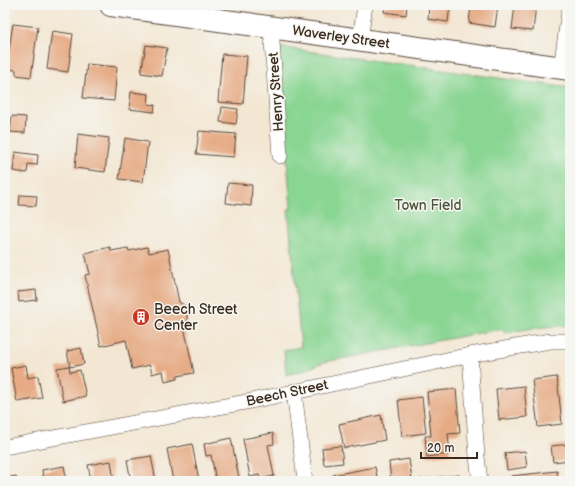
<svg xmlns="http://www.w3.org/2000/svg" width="575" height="486" viewBox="0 0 575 486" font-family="'Balsamiq Sans',sans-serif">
<rect width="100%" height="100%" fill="#f6f6f2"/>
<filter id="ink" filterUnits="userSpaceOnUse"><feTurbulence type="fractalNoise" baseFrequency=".025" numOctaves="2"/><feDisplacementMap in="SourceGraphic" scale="8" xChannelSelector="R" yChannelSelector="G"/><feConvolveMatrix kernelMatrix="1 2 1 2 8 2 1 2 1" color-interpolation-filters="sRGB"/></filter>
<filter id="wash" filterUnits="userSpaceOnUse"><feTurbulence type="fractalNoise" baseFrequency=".012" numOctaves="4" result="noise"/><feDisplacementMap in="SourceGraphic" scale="16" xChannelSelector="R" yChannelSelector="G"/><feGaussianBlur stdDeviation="0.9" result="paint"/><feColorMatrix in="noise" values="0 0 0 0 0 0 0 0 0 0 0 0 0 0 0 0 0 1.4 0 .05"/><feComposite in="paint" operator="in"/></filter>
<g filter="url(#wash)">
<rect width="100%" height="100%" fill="#f3e7d3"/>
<!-- green -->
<path fill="#89d592" stroke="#628058" d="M278 47 570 88V325L534 328 505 333 501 329 324 362 302 371 286 375 284 350 301 347 288 209H291Z"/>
<g id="blocks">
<!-- building -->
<path fill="#e6ab85" d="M385 5H407L406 15 384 12Z
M429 5H450L448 22 428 19Z
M471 5H498L495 27 469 23Z
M515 5H536L533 31 512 29Z
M13 24 38 27 31 77 16 75V70L6 69Z
M52 31 73 34 68 72 47 69Z
M146 45 167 48 162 76 141 73Z
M222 54 247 56 243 104 218 102Z
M87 64 117 67 114 101 83 98Z
M131 92 149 94 148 104 155 105 154 112 129 109Z
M222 107 238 109 236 124 220 122Z
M12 116 26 117 25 133 10 132Z
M199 131 236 134 234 157 196 154Z
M78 134 109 138 105 172 75 168Z
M125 138 148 142 143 182 119 179Z
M15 152 38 155 37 165 28 164 27 173 13 171Z
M228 183 252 185 251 206 226 203Z
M20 195 37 196 36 206 19 205Z
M110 247 111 251 128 248 129 251 147 247 149 253 168 249 179 302 185 306 187 313V320L184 327 194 373 177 376V379L165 382 163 371 152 374 150 365 132 369 126 340 101 346 85 275 90 274 85 253Z
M36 290 37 300 19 302 18 292Z
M81 348 84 364 70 367 67 351Z
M26 365 28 378 38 376 42 398 17 402 11 368Z
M69 366 70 372 80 370 86 396 63 401 57 368Z
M557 377 562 424 538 427 532 380Z
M524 386 527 417 499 420 496 389Z
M456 389 460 433 448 434 450 454 427 457 425 436H431L427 392Z
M422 397 426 433 402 436 398 400Z
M381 415 385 440 344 448 339 424Z
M273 433 274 444 268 445 274 476 260 479 259 475 250 477 243 439Z
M231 438 239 478 221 481H216L211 455 206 456 204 444Z
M192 444 199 480 173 481 167 449Z
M570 444V460L553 462 551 446Z
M341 446 343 463 324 465 322 448Z
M525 451 527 467 507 470 505 453Z
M151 456 156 481H131L127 460Z
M409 459 412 479 391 481 389 462Z
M111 461 114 481H91L88 465Z
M64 466 67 481H44L42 470Z
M375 467 378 481H334L333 475Z
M557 471 558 481H511V476Z
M459 475V481H411V480Z
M16 476 17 481H5V478Z"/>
</g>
</g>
<g filter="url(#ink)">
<use href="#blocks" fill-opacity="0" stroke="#574639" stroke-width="1"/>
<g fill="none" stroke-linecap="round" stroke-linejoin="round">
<defs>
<path id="street" d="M271 27 280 156
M360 40 365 5
M561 68 570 5
M470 355 477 457 480 481
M294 391 305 481
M5 447 246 402 470 355 550 341H570"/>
<path id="secondary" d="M111 5 570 69"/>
</defs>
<!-- street casing -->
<use href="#street" stroke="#574639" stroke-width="16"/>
<!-- secondary casing -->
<use href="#secondary" stroke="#574639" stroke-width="24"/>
<!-- street -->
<use href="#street" stroke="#fff" stroke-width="15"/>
<!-- secondary -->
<use href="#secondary" stroke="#fff" stroke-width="22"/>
</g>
</g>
<!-- icons -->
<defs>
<symbol id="building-disc" viewBox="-11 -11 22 22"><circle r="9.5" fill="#c8321e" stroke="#f6f6f2"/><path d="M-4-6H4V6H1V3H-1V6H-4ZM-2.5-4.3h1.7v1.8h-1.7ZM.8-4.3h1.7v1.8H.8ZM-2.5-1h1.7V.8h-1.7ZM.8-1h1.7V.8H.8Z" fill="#fff"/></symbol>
</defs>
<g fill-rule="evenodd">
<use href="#building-disc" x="131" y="307" width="20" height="20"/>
</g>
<g text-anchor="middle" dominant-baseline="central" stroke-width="3" stroke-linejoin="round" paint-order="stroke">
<!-- street labels -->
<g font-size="14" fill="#3b2a1e" stroke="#f6f6f2">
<text transform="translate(341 37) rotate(8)">Waverley Street</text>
<text transform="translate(276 92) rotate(-94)">Henry Street</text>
<text transform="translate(287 393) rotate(-12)">Beech Street</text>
</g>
<!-- park labels -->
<g font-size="14" fill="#4e553b" stroke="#f6f6f2">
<text x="428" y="205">Town Field</text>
</g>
<!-- poi labels -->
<g font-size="14" fill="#3b2a1e" stroke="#f6f6f2" text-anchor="start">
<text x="154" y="309">Beech Street<tspan x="154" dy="16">Center</tspan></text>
</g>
</g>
<!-- margin -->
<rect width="575" height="486" fill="none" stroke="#f6f6f2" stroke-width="20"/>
<!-- scale -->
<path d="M421 452v6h56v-6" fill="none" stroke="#3b2a1e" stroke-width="2"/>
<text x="427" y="452" font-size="12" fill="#3b2a1e" stroke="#f6f6f2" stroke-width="3" paint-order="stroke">20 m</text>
</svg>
